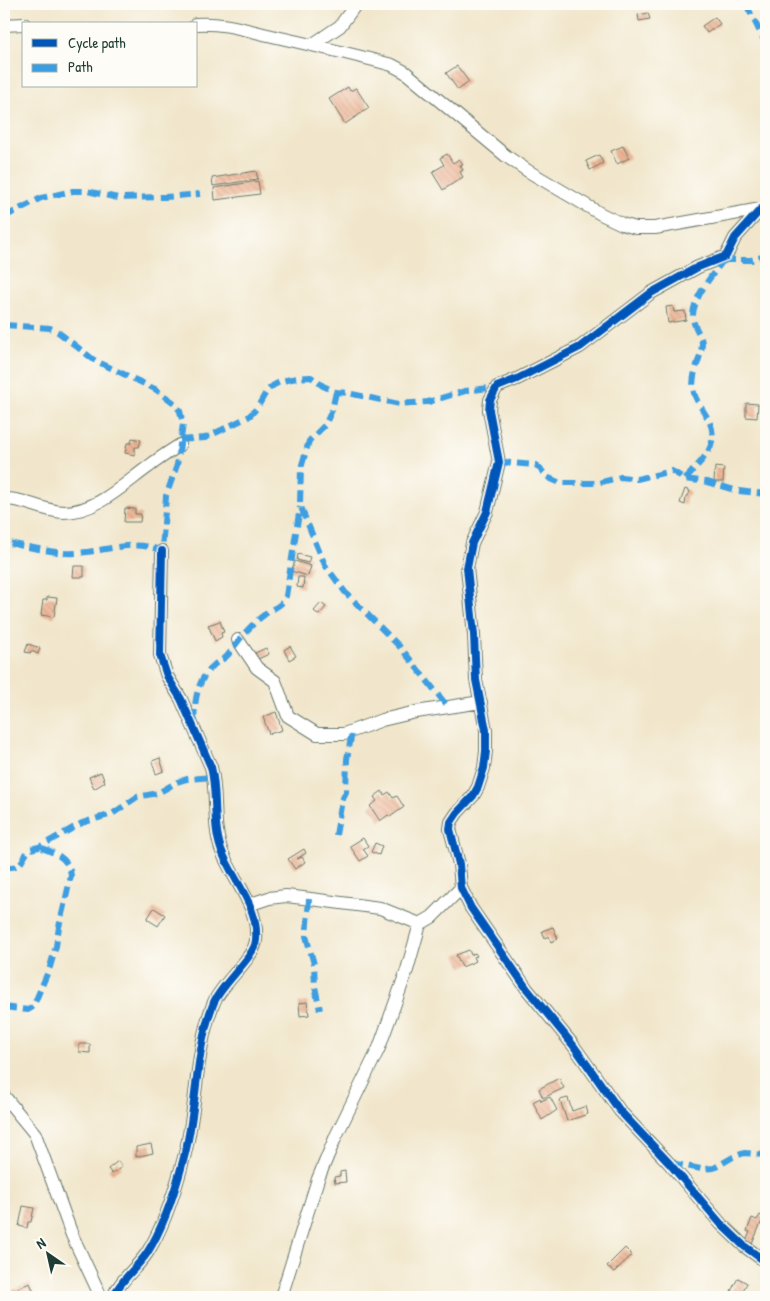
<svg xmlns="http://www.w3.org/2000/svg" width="770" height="1301" viewBox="0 0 770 1301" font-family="'Patrick Hand',sans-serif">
<defs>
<pattern id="building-back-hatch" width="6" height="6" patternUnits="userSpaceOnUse" patternTransform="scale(1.25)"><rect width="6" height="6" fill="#eeb696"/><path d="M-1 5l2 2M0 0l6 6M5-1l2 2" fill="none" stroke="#cc9d82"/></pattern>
</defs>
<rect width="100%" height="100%" fill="#fdfcf7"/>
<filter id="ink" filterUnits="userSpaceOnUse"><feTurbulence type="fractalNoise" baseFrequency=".02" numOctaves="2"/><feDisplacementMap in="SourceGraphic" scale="10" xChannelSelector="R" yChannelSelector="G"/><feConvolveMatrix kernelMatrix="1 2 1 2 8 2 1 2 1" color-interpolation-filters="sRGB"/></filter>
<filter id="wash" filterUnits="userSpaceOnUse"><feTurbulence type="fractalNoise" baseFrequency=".0096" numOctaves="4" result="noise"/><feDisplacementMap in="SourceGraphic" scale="20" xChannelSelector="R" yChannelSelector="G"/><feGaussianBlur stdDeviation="1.12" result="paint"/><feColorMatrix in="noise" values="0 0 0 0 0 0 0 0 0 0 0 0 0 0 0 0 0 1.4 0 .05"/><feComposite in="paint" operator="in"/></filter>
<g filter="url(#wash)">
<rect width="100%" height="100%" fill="#f1e6cb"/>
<g id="blocks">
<!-- building -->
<path fill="url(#building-back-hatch)" d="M648 13 650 19 639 21 638 15Z
M715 17 720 24 707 33 702 26Z
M457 66 469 82 458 90 446 73Z
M348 87 350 91 356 88 369 108 345 124 329 99Z
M623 146 629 158 617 164 611 151Z
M447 154 453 163 459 159 463 164 460 165 463 170 460 172 463 177 443 190 432 172 444 165 440 158Z
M599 155 603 163 590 170 586 161Z
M256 171 258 179 213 186 212 178Z
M258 181 260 194 215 200 214 188Z
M673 306 674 312 685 311 686 320 668 323 666 307Z
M746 403 758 404 757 418 746 417Z
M132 438 141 440 139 447H135V455L125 453 127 443H131Z
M715 467 724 468 723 482H714Z
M685 489 690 491 688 496H686L685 505 680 503Z
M125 508 135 509V514H141L140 522H124Z
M298 554 310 557 308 563 297 560Z
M295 561 311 566 308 576 291 571Z
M74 566H84V577H73Z
M298 577H304L303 588 297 587Z
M47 597 57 598 54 617 41 615 43 600H47Z
M321 603 326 607 319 615 314 611Z
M220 621 224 632 221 633 222 637 215 641 208 625Z
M28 644 40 648 38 654 31 651 30 653 25 652Z
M290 646 296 656 289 660 284 650Z
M266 648 269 654 258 659 255 653Z
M276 712 282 730 269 734 263 717Z
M160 758 164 771 156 774 152 761Z
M101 772 105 782 94 789 89 777Z
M382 791 384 795 389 792 393 798 397 796 404 807 390 817 388 815 380 821 370 806 377 801 374 797Z
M363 838 368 846 363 849 368 856 360 861 350 846Z
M375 843 382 846 379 855 371 852Z
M304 849 306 853 297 859 302 857 305 862 295 869 288 859Z
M154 908 165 915 158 926 147 919Z
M553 927 558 939 551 942 549 936 545 938 542 931Z
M469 950 471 955 475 953 477 956 474 957 476 961 462 967 456 955Z
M307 1002 309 1015 300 1016 299 1003Z
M79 1044H90V1053L79 1052Z
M559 1078 564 1088 543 1098 539 1089Z
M550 1097 557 1110 542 1120 533 1102 540 1098 541 1101Z
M568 1098 572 1111 586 1106 588 1114 567 1121 560 1100Z
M151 1144 153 1153 136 1157V1147Z
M118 1161 122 1167 112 1174 108 1169Z
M345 1171 346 1182 335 1183 334 1177 340 1176V1172Z
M23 1206 34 1208 31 1222H28L27 1228 19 1226Z
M760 1215 766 1218 763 1224 761 1223 752 1244 746 1241 750 1232 747 1231 752 1218 757 1220Z
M625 1248 632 1255 614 1272 607 1266Z
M738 1278 747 1283 740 1296 731 1291Z
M30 1283 36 1297H10L8 1292Z"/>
</g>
</g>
<g filter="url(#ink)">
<use href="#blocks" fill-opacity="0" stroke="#687869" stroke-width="1"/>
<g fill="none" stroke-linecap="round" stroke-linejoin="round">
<defs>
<path id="minor" d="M196 24C223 22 246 30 272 36 312 45 352 54 392 65L405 72 506 156 528 171 601 214 622 224 636 228H655L761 209
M4 25 24 24
M312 45 340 26 356 4
M761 209 735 238 726 256 698 267 651 293 580 347 517 379 497 387 490 400 489 410 499 462 487 512 472 543 467 568 474 635 476 680 486 730V751L484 768 478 787 473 796 457 813 451 822 450 829 459 864 461 888 471 908 527 989 573 1045 620 1111 669 1163 721 1224 744 1246 766 1262
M4 499C25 498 43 512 64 512 96 512 123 485 148 467 158 459 169 452 180 445
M238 640 257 668 275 681 288 716 317 734H344L382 720 416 712 481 702
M251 904 269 898 286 896 303 898 380 908 420 924 432 917 461 888
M4 1096 35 1134 72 1235 101 1297
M113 1297C120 1280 137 1268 147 1253 164 1227 175 1191 183 1161 198 1110 194 1050 214 1002 223 982 255 957 256 940 259 905 232 880 221 849 212 823 218 794 211 767L181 699 167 676 160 655 162 551
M281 1297 318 1179 336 1136 379 1048 407 970 420 924"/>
</defs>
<!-- minor casing -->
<use href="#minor" stroke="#687869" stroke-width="14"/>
<!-- minor -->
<use href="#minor" stroke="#fff" stroke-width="12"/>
<!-- quiet -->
<path stroke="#3c9ee2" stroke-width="6" stroke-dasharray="12 6" stroke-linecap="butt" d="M746 4 766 44
M4 217 41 198 73 191H87L118 198 165 197 200 194
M723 260H751L766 256
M4 325 50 328 58 332 94 360 155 389 173 402 180 411 183 424 177 465 166 496 162 551C132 537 97 555 65 553 45 551 24 546 4 542
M336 392 332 410 325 425 309 441 301 468 300 504 304 515 325 565 345 592 401 648 448 707
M180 440 205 438 248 417C256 411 260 403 265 394 274 379 295 378 311 377L323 386 336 392 348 393 399 404 428 402 465 391 497 387
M499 462 536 465 549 478 560 483H598L621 477 637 479 672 471 685 479 707 482 738 491 766 494
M685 479C702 460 723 444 707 417 703 410 696 401 694 393 690 374 701 361 702 344 702 335 694 328 693 319 691 299 714 273 725 258
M194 722C195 701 196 681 213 666 217 661 224 660 228 655 239 640 249 626 264 615 273 607 281 608 286 596L300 507
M336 835 342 800 346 792 347 759 352 732
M4 867C24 869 20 860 30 849L39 847 82 823 112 814 137 797 158 793 177 782 187 779 213 777
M309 899 306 936 314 964 315 987 320 1010
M4 1007 28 1010 33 1007 50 967 56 946 59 927 71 876C69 857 55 853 39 847
M671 1163 701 1169 714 1168 733 1157 744 1153 766 1155"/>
<defs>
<path id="cycleway" d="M761 209 735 238 726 256 698 267 651 293 580 347 517 379 497 387 490 400 489 410 499 462 487 512 472 543 467 568 474 635 476 680 486 730V751L484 768 478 787 473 796 457 813 451 822 450 829 459 864 461 888 471 908 527 989 573 1045 620 1111 669 1163 721 1224 744 1246 766 1262
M113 1297C120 1280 137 1268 147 1253 164 1227 175 1191 183 1161 198 1110 194 1050 214 1002 223 982 255 957 256 940 259 905 232 880 221 849 212 823 218 794 211 767L181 699 167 676 160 655 162 551"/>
</defs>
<!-- cycleway casing -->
<use href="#cycleway" stroke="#fdfcf7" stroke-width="11"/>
<!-- cycleway -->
<use href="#cycleway" stroke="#0057b8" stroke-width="8"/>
</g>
</g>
<!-- margin -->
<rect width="770" height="1301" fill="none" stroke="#fdfcf7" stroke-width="20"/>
<!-- legend -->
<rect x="22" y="22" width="175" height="65" fill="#fdfcf7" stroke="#a4b0a9"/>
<rect x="32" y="39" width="25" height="8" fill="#0057b8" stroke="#a4b0a9"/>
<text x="68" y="48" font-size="15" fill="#1f3d34">Cycle path</text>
<rect x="32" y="64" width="25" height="8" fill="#3c9ee2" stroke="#a4b0a9"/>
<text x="68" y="72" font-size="15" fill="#1f3d34">Path</text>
<!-- north arrow -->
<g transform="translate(48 1254) rotate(326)" stroke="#fdfcf7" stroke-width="4" paint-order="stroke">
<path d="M0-4L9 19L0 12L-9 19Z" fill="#1f3d34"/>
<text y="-8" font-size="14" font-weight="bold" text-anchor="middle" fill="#1f3d34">N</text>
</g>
</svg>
